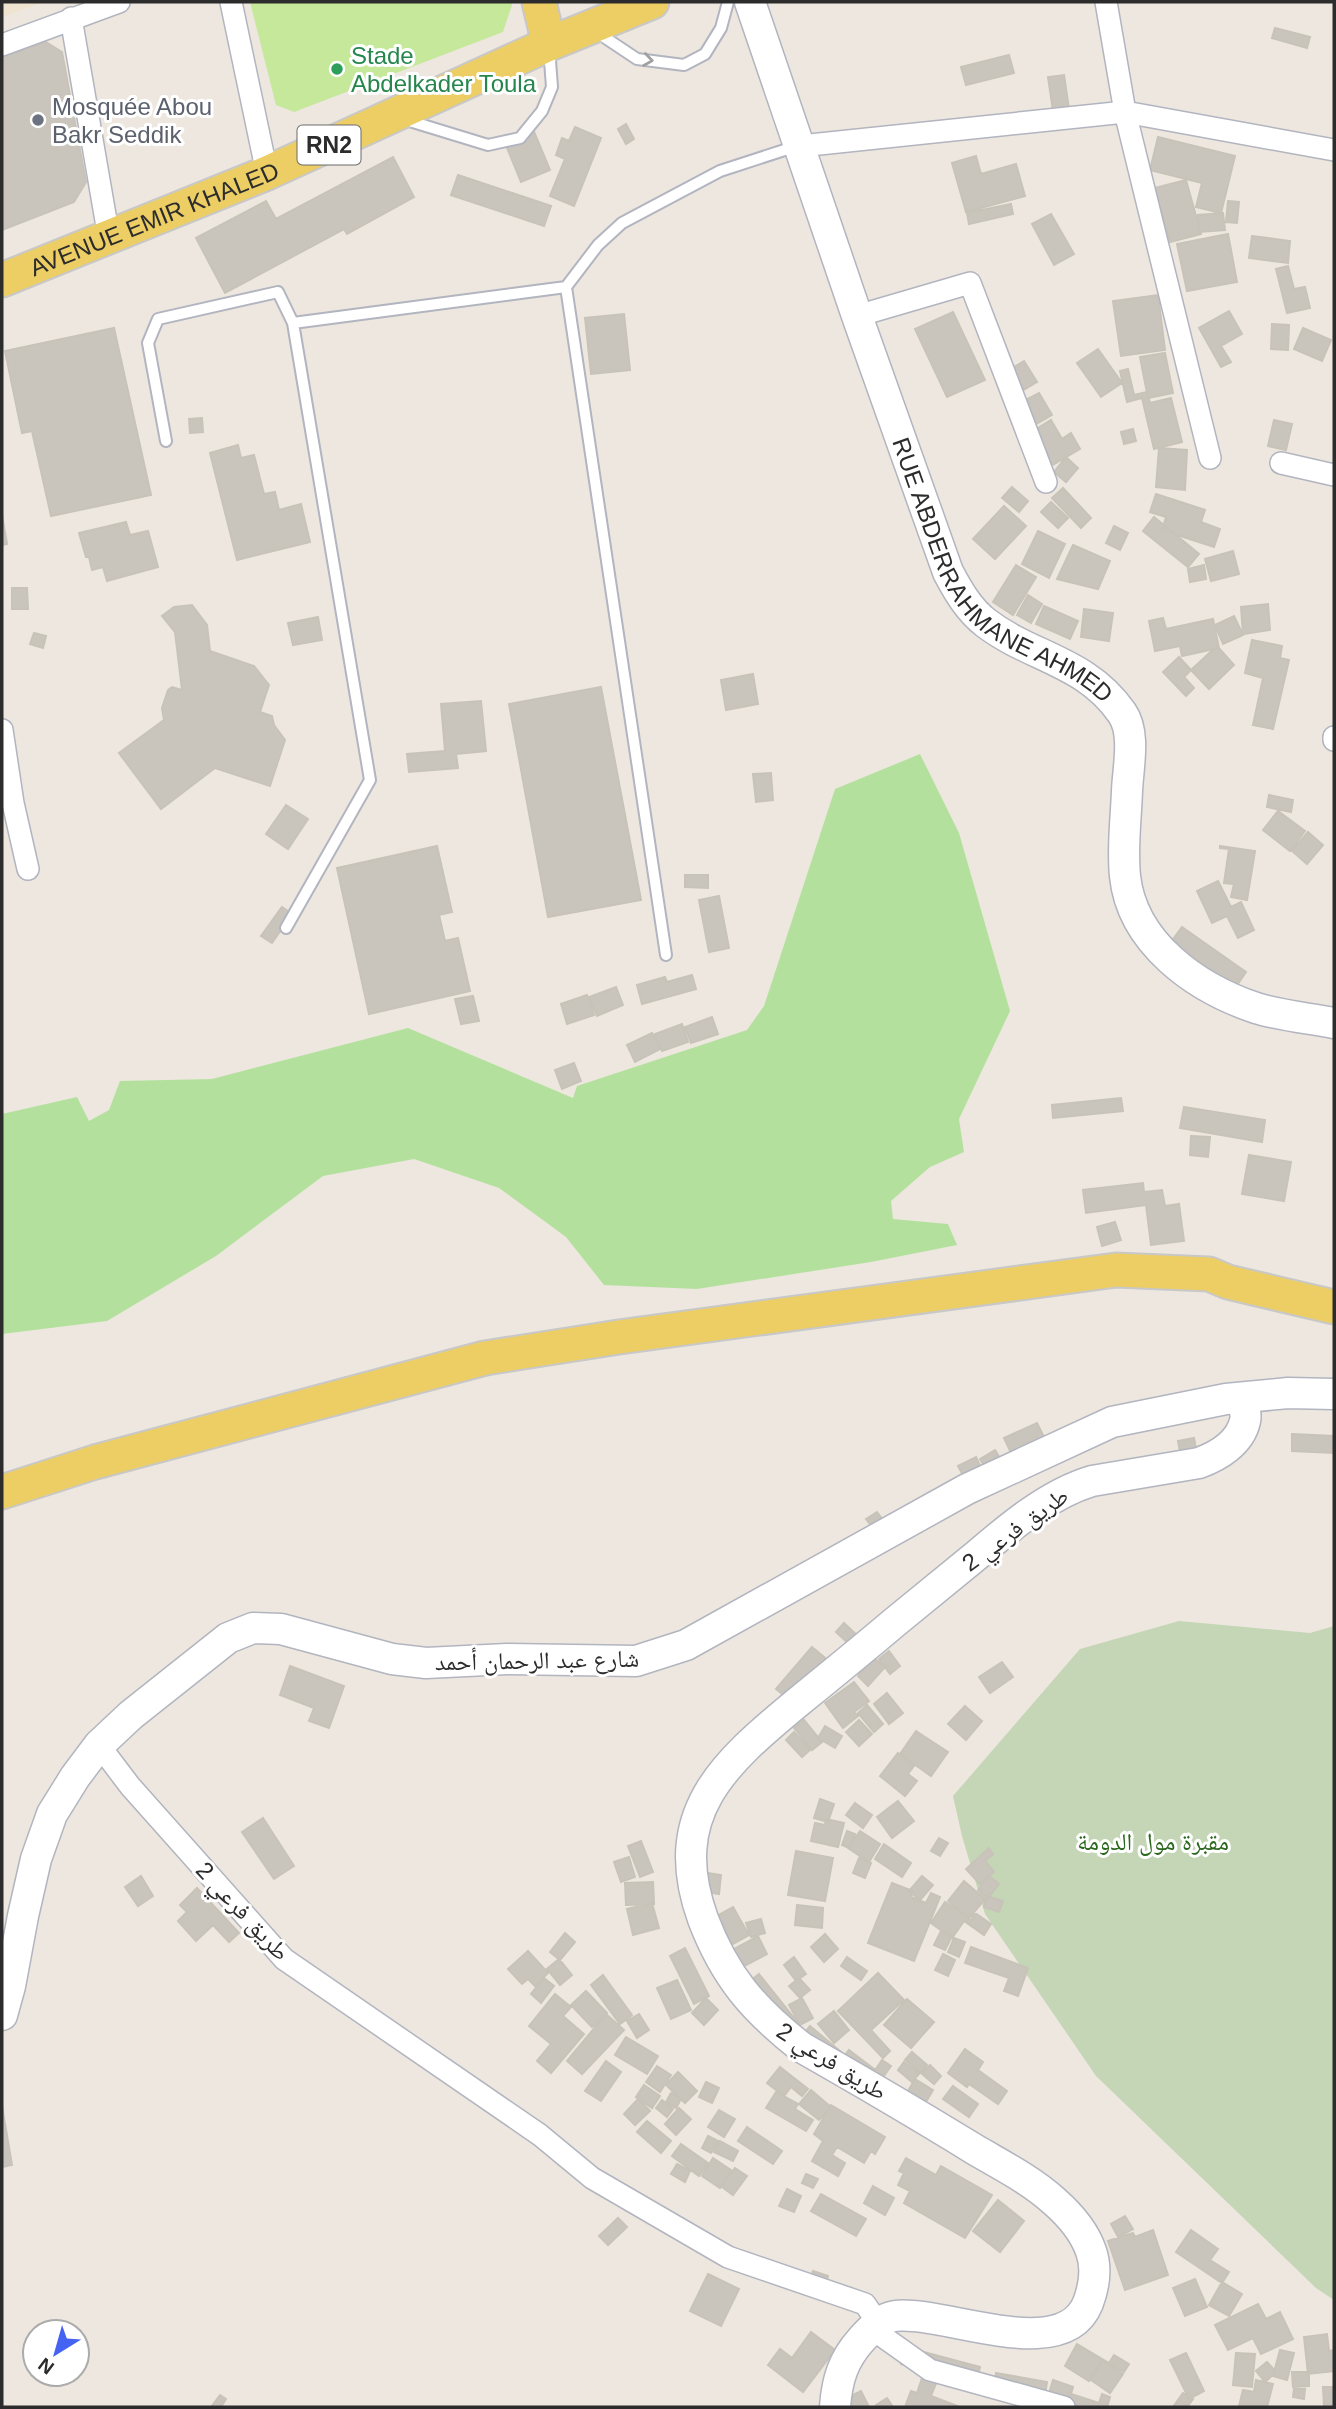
<svg xmlns="http://www.w3.org/2000/svg" width="1336" height="2409" viewBox="0 0 1336 2409" font-family="Arial,'Noto Naskh Arabic',sans-serif">
<rect width="100%" height="100%" fill="#ede7df"/>
<!-- education -->
<path fill="#eee4cf" d="M2 2H44L2 17Z"/>
<!-- green -->
<path fill="#b3e19d" d="M920 754 959 833 1010 1011 959 1119 964 1152 930 1167 891 1201 893 1219 948 1224 957 1245 871 1262 697 1289 604 1285 566 1237 499 1188 414 1159 323 1176 216 1256 107 1321 2 1334V1114L77 1097 89 1121 109 1110 120 1081 212 1079 408 1028 573 1098 577 1086 747 1030 764 1006 835 789Z"/>
<!-- cemetery -->
<path fill="#c5d6b6" d="M1179 1621 1310 1633 1334 1626V2300L1316 2288 1096 2076 985 1914 962 1836 953 1796 1080 1649Z"/>
<!-- pitch -->
<path fill="#c5e89a" d="M250 2H513L503 32 294 112 276 105Z"/>
<!-- building -->
<path fill="#c9c5bd" stroke="#c8c3b8" stroke-width="2" d="M1275 28 1310 37 1307 48 1272 38Z
M46 42 62 52 86 182 74 202 2 230V57Z
M1009 55 1014 73 966 85 961 67Z
M1064 75 1069 109 1053 111 1048 77Z
M626 124 634 139 626 144 618 129Z
M532 127 550 170 521 182 503 138Z
M575 127 601 138 574 206 550 196 565 159 556 155 562 138 569 141Z
M1158 137 1235 156 1221 213 1196 207 1202 183 1150 170Z
M976 156 981 174 1016 164 1025 196 966 212 952 163Z
M393 157 414 197 347 234 344 229 225 293 196 238 266 201 276 219Z
M458 175 551 206 544 226 451 195Z
M1186 180 1201 234 1170 242 1155 188Z
M1228 201 1239 202 1237 223 1226 222Z
M1011 204 1013 214 969 224 967 213Z
M1223 213 1225 230 1199 232 1198 215Z
M1051 214 1074 254 1054 265 1032 224Z
M1228 234 1237 282 1187 291 1177 244Z
M1252 236 1290 241 1288 263 1249 258Z
M1288 266 1294 289 1305 287 1310 308 1287 313 1276 269Z
M1158 295 1165 350 1121 356 1113 301Z
M1229 311 1242 334 1221 346 1231 362 1221 367 1199 328Z
M953 312 985 380 947 397 915 329Z
M624 314 630 370 591 374 585 318Z
M1272 324 1289 325 1288 350 1271 349Z
M114 328 151 495 51 516 32 431 22 433 5 351Z
M1303 328 1331 340 1322 361 1294 349Z
M1098 349 1122 383 1101 397 1077 363Z
M1165 353 1173 393 1148 398 1140 357Z
M1024 361 1037 382 1017 394 1004 373Z
M1128 369 1134 395 1147 392 1150 403 1171 398 1182 442 1154 449 1142 398 1127 402 1120 371Z
M1039 393 1052 415 1033 426 1020 403Z
M202 418 203 432 190 433 189 419Z
M1051 420 1062 439 1071 433 1080 449 1051 466 1030 433Z
M1274 420 1292 424 1286 450 1268 446Z
M1133 429 1136 441 1124 444 1121 432Z
M238 445 241 458 254 455 264 494 275 492 279 510 301 504 310 542 237 560 210 453Z
M1159 448 1187 450 1185 490 1156 487Z
M1066 457 1078 468 1066 482 1054 472Z
M1012 487 1028 501 1019 512 1002 498Z
M1063 488 1091 518 1081 528 1052 498Z
M1156 494 1205 510 1201 522 1220 529 1214 547 1162 530 1166 517 1150 512Z
M1051 502 1068 518 1058 528 1041 512Z
M1004 506 1026 526 995 559 973 539Z
M2 515 7 544 2 545Z
M1154 517 1199 554 1188 567 1143 531Z
M126 522 130 535 148 531 158 567 107 581 103 567 92 570 89 557H86L79 533Z
M1114 526 1128 533 1120 550 1106 543Z
M1038 531 1065 544 1049 578 1022 564Z
M1073 545 1110 561 1098 589 1057 579Z
M1233 551 1239 574 1211 581 1205 559Z
M1016 565 1036 577 1013 615 993 602Z
M1204 565 1206 579 1190 582 1188 569Z
M12 588H27L28 609H12Z
M1028 595 1042 604 1031 623 1017 615Z
M1268 604 1270 630 1243 634 1241 607Z
M192 605 207 625 210 651 254 666 269 685 260 712 272 716 274 725 285 740 270 786 215 768 161 809 119 753 164 720 162 708 168 690 172 687 182 690 175 632 162 616 174 607Z
M1044 606 1078 621 1070 639 1036 624Z
M1084 609 1113 613 1109 641 1081 637Z
M1234 616 1243 635 1223 644 1215 625Z
M318 617 322 640 293 645 288 623Z
M1163 618 1166 629 1213 619 1219 648 1182 656 1180 646 1155 651 1149 621Z
M34 633 46 636 43 648 30 644Z
M1252 640 1282 646 1280 658 1289 660 1273 729 1253 725 1263 678 1245 673Z
M1217 646 1234 665 1209 689 1191 670 1184 677 1194 688 1186 696 1163 672 1179 657 1191 670Z
M753 674 758 704 726 710 721 680Z
M601 687 641 900 548 917 509 704Z
M481 701 486 751 456 754 458 768 409 772 407 754 445 751 441 704Z
M771 773 773 800 756 802 753 774Z
M1269 795 1293 800 1291 812 1267 807Z
M286 805 308 819 288 849 266 834Z
M1278 811 1305 831 1290 851 1263 830Z
M1308 832 1323 845 1307 864 1292 851Z
M437 846 452 912 439 915 445 941 458 938 470 991 369 1014 337 868Z
M1220 846 1255 851 1247 900 1231 897 1234 884 1224 883 1229 849 1220 848Z
M685 875H708V888L685 887Z
M1218 881 1231 907 1241 902 1254 930 1238 938 1227 916 1212 923 1197 891Z
M719 896 729 948 709 952 699 900Z
M282 907 292 914 272 943 261 936Z
M1182 927 1246 972 1235 988 1171 942Z
M692 975 696 989 642 1004 637 985 665 977 667 982Z
M616 987 623 1005 597 1016 589 997Z
M587 995 594 1015 567 1024 561 1004Z
M473 996 479 1021 461 1024 455 999Z
M712 1017 718 1034 691 1043 685 1027Z
M682 1024 688 1042 662 1051 655 1034Z
M652 1033 660 1049 635 1062 627 1045Z
M574 1063 581 1081 562 1089 555 1070Z
M1121 1098 1123 1111 1053 1118 1052 1105Z
M1184 1107 1265 1120 1262 1142 1180 1128Z
M1191 1136 1210 1137 1208 1157 1190 1155Z
M1249 1155 1291 1162 1284 1201 1242 1194Z
M1143 1183 1144 1192 1162 1190 1165 1206 1179 1204 1184 1241 1151 1245 1146 1205 1086 1213 1083 1190Z
M1115 1222 1121 1240 1102 1246 1097 1227Z
M1037 1423 1046 1441 1013 1457 1004 1438Z
M1292 1434 1334 1436V1453L1292 1451Z
M1194 1438 1197 1454 1181 1457 1178 1441Z
M995 1450 1006 1468 991 1477 980 1459Z
M976 1457 985 1476 968 1485 958 1466Z
M877 1512 886 1524 875 1531 866 1519Z
M844 1623 859 1637 851 1646 836 1632Z
M812 1647 829 1661 793 1703 776 1689Z
M889 1651 900 1666 890 1674 879 1659Z
M874 1658 885 1667 868 1686 858 1676Z
M1002 1662 1013 1677 990 1693 979 1677Z
M290 1666 344 1686 329 1728 309 1721 314 1708 280 1695Z
M854 1682 869 1701 854 1712 858 1716 843 1728 825 1703Z
M887 1693 903 1713 889 1724 874 1704Z
M867 1705 883 1724 874 1732 858 1713Z
M965 1706 982 1721 966 1740 948 1724Z
M804 1720 822 1742 812 1750 794 1728Z
M859 1720 872 1734 859 1746 846 1732Z
M825 1726 842 1736 835 1748 818 1738Z
M916 1731 948 1752 931 1776 900 1754Z
M794 1732 810 1750 802 1757 786 1740Z
M898 1753 914 1766 908 1774 917 1781 905 1796 880 1776Z
M820 1799 834 1804 828 1822 814 1818Z
M898 1801 914 1821 892 1838 877 1817Z
M855 1803 872 1815 863 1828 846 1815Z
M263 1818 294 1866 274 1879 242 1832Z
M826 1819 844 1823 838 1847 811 1841 815 1823 825 1825Z
M847 1831 855 1834 849 1848 842 1845Z
M860 1831 880 1844 869 1862 848 1848Z
M939 1838 948 1843 940 1856 931 1851Z
M641 1841 653 1872 640 1877 628 1846Z
M884 1844 911 1863 902 1877 875 1859Z
M989 1848 993 1854 985 1861 994 1872 980 1884 966 1869Z
M796 1851 833 1858 825 1901 788 1895Z
M629 1857 635 1877 621 1882 614 1862Z
M859 1858 871 1863 865 1878 853 1873Z
M708 1873 721 1875 719 1894 706 1892Z
M141 1876 153 1896 138 1906 125 1887Z
M922 1876 933 1885 920 1900 909 1891Z
M989 1876 999 1884 988 1898 978 1890Z
M964 1881 985 1899 969 1918 948 1901Z
M653 1882 654 1904 626 1905 625 1883Z
M892 1883 913 1891 911 1897 926 1903 931 1893 940 1897 914 1961 868 1943Z
M197 1888 239 1933 229 1942 213 1925 196 1941 178 1921 187 1912 180 1905Z
M987 1896 1003 1901 999 1912 984 1907Z
M945 1902 971 1920 975 1913 991 1924 984 1935 964 1921 952 1938 931 1923Z
M652 1903 659 1928 633 1935 627 1909Z
M797 1905 823 1908 822 1928 795 1925Z
M733 1907 749 1935 724 1949 708 1921Z
M761 1919 765 1933 751 1937 746 1923Z
M941 1931 952 1936 945 1950 934 1945Z
M565 1933 575 1942 560 1960 550 1952Z
M825 1934 838 1949 824 1962 811 1947Z
M758 1936 767 1954 735 1971 725 1954Z
M954 1938 965 1942 959 1957 948 1952Z
M971 1947 1028 1968 1018 1996 1004 1991 1009 1978 965 1963Z
M685 1948 709 1996 694 2004 670 1956Z
M528 1951 548 1973 535 1986 528 1979 522 1984 508 1969Z
M943 1954 955 1960 948 1976 935 1970Z
M794 1957 806 1974 796 1981 784 1965Z
M847 1957 867 1971 861 1980 841 1966Z
M559 1959 572 1975 560 1985 547 1969Z
M878 1973 904 2000 871 2030 890 2051 883 2058 838 2011Z
M759 1974 803 2029 787 2042 743 1987Z
M603 1975 632 2015 620 2024 591 1985Z
M544 1978 554 1986 541 2003 531 1994Z
M799 1978 810 1990 800 1998 789 1986Z
M677 1980 691 2010 671 2019 657 1988Z
M586 1991 607 2013 592 2027 571 2005Z
M555 1994 571 2007 563 2016 584 2034 551 2073 537 2061 551 2044 529 2026Z
M706 1998 718 2010 704 2025 692 2013Z
M802 1998 813 2018 800 2025 789 2005Z
M907 1999 934 2022 911 2048 884 2025Z
M834 2011 849 2030 834 2043 818 2024Z
M606 2014 624 2030 582 2074 567 2061Z
M639 2014 649 2030 637 2038 627 2021Z
M810 2026 841 2052 826 2071 794 2046Z
M626 2037 658 2056 647 2074 615 2055Z
M965 2049 983 2062 978 2070 1007 2091 998 2104 969 2084 967 2087 948 2073Z
M849 2050 874 2069 856 2092 832 2072Z
M912 2052 927 2065 921 2073 905 2060Z
M882 2060 891 2066 878 2084 870 2078Z
M606 2061 621 2072 601 2101 585 2091Z
M904 2062 919 2074 912 2082 898 2070Z
M930 2065 941 2076 934 2084 922 2074Z
M657 2066 671 2075 660 2092 646 2082Z
M780 2067 808 2089 802 2096 791 2087 784 2096 767 2083Z
M678 2072 697 2091 685 2103 666 2085Z
M915 2079 933 2090 918 2115 904 2098Z
M706 2082 719 2088 712 2103 699 2097Z
M644 2085 660 2096 652 2108 636 2097Z
M953 2086 978 2104 969 2117 943 2099Z
M811 2090 831 2107 819 2120 799 2104Z
M776 2092 798 2104 795 2109 813 2120 806 2131 766 2108Z
M671 2093 681 2099 676 2108 666 2102Z
M638 2099 650 2111 635 2125 624 2114Z
M662 2100 673 2109 667 2117 656 2108Z
M831 2105 885 2137 875 2154 871 2151 864 2163 837 2147 832 2155 845 2163 838 2176 812 2161 823 2141 814 2134Z
M2 2106 12 2165 2 2167Z
M679 2108 691 2119 676 2135 665 2124Z
M719 2110 735 2119 724 2137 708 2127Z
M647 2121 671 2141 661 2153 637 2132Z
M747 2127 782 2151 773 2164 738 2141Z
M708 2136 718 2141 711 2153 702 2148Z
M720 2141 738 2151 733 2161 714 2152Z
M681 2144 708 2163 699 2176 672 2156Z
M713 2158 731 2170 720 2188 702 2176Z
M906 2158 936 2175 941 2166 992 2195 965 2238 904 2203 910 2191 898 2185 904 2173 899 2171Z
M677 2164 690 2171 685 2182 671 2174Z
M735 2168 747 2176 733 2195 722 2187Z
M806 2174 818 2179 813 2188 802 2183Z
M873 2186 894 2198 885 2215 864 2203Z
M787 2189 801 2196 794 2212 779 2206Z
M821 2194 866 2219 856 2236 811 2211Z
M998 2200 1024 2221 1000 2252 973 2231Z
M1125 2216 1133 2229 1118 2237 1111 2224Z
M618 2218 627 2227 608 2245 599 2236Z
M1153 2230 1168 2275 1125 2290 1108 2241 1133 2233 1135 2237Z
M1191 2230 1218 2249 1210 2260 1229 2272 1222 2283 1176 2252Z
M813 2271 828 2276 823 2296 807 2291Z
M708 2274 739 2289 721 2326 690 2311Z
M1195 2279 1207 2307 1185 2316 1173 2288Z
M1222 2282 1242 2294 1229 2316 1209 2305Z
M1258 2304 1266 2319 1280 2312 1293 2339 1261 2354 1253 2338 1228 2350 1215 2325Z
M811 2332 835 2350 803 2392 768 2365 780 2349 792 2358Z
M1327 2334 1329 2351 1334 2350V2371L1308 2374 1304 2337Z
M1077 2344 1109 2363 1114 2355 1129 2364 1124 2372 1102 2359 1089 2381 1065 2366Z
M905 2347 980 2367 976 2384 901 2364Z
M1280 2350 1294 2353 1287 2380 1273 2376Z
M1186 2353 1204 2391 1189 2399 1170 2360Z
M1236 2353 1255 2354 1252 2387 1233 2385Z
M1103 2361 1123 2374 1110 2393 1091 2380Z
M1267 2362 1276 2372 1265 2382 1256 2371Z
M1292 2372H1309V2386L1293 2387Z
M996 2373 1047 2382 1044 2402 993 2393Z
M923 2375 937 2381 931 2396 960 2407H905L911 2391 917 2393Z
M1053 2380 1073 2387 1071 2394 1099 2403 1102 2394 1110 2397 1107 2407H1045Z
M1256 2380 1273 2384 1267 2407 1239 2406 1243 2390 1254 2392Z
M1323 2387H1334V2407H1324Z
M1294 2388 1305 2389 1304 2399 1293 2397Z
M861 2391 869 2407H845L842 2400Z
M1183 2393 1193 2399 1187 2407H1173Z
M220 2395 226 2399 221 2407H213L212 2406Z
M887 2398 893 2407H877L876 2405Z"/>
<g fill="none" stroke-linecap="round" stroke-linejoin="round">
<defs>
<path id="service" d="M595 31 637 59 684 65 705 54 721 28 728 2
M403 119 488 145 520 138 542 111 552 87 549 48
M293 323 566 287
M166 441 148 343 158 319 278 292 293 323 370 780 286 928
M666 955 566 287 598 245 622 223 720 171 797 146"/>
<path id="minor" d="M231 2 267 173
M1106 2 1125 112 1210 458
M71 18 109 238
M2 45 119 2
M800 146 1125 112 1334 150
M857 316 970 283 1046 482
M1281 463 1334 475
M2 730 13 803 28 869
M1334 737V740
M99 1745 130 1786 284 1959 540 2135 592 2178 728 2257 865 2304 878 2323 882 2336 930 2370 1064 2407"/>
<g id="secondary">
<path id="s1" d="M750 2 857 316 948 572C958 591 969 610 986 623 1032 658 1086 661 1122 713 1136 733 1128 767 1127 791 1126 819 1122 848 1125 876 1132 943 1196 988 1256 1008 1281 1016 1309 1018 1334 1023"/>
<path d="M2 2015 10 1986 23 1916 36 1859 52 1814 75 1777 99 1745 131 1715 228 1638 253 1628 281 1629 392 1659 426 1663 507 1659 636 1661 686 1645 967 1489 1112 1422 1226 1399 1288 1393 1334 1394"/>
<path d="M835 2407C837 2380 843 2360 861 2340 870 2330 881 2318 895 2316 944 2310 1063 2366 1088 2303 1094 2287 1097 2268 1091 2251 1084 2231 1070 2215 1054 2201 1031 2180 1001 2165 974 2149 917 2114 859 2080 801 2047 753 2009 725 1977 703 1919 665 1814 723 1764 798 1702 830 1676 863 1649 895 1622 923 1599 950 1577 977 1555 1011 1526 1049 1494 1092 1481L1199 1463C1218 1456 1240 1443 1245 1421 1247 1414 1243 1405 1241 1398"/>
</g>
<g id="primary">
<path d="M539 2 549 44"/>
<path id="s2" d="M2 280 267 173 549 44 652 2"/>
<path d="M2 1492 95 1462 485 1358 619 1337 1116 1270 1209 1274 1228 1282 1334 1307"/>
</g>
</defs>
<!-- service casing -->
<use href="#service" stroke="#b2b5bf" stroke-width="14"/>
<!-- minor casing -->
<use href="#minor" stroke="#b2b5bf" stroke-width="24"/>
<!-- secondary casing -->
<use href="#secondary" stroke="#b2b5bf" stroke-width="33"/>
<!-- primary casing -->
<use href="#primary" stroke="#c8c8c8" stroke-width="37"/>
<!-- service -->
<use href="#service" stroke="#fff" stroke-width="10"/>
<!-- minor -->
<use href="#minor" stroke="#fff" stroke-width="21"/>
<!-- secondary -->
<use href="#secondary" stroke="#fff" stroke-width="30"/>
<!-- primary -->
<use href="#primary" stroke="#ecce65" stroke-width="33"/>
</g>
<!-- one-way arrows -->
<defs><path id="oneway-chevron" d="M-2-3.5L2.5 0L-2 3.5" fill="none" stroke-width="1.6" stroke-linecap="round" stroke-linejoin="round" transform="scale(1.75)"/></defs>
<use stroke="#a0a0a0" href="#oneway-chevron" transform="translate(648 60) rotate(8)"/>
<!-- markers -->
<circle fill="#2e9e5b" stroke="#fff" stroke-width="2.5" cx="337" cy="69" r="7"/>
<circle fill="#6b7280" stroke="#fff" stroke-width="2.5" cx="38" cy="120" r="7"/>
<g text-anchor="middle" dominant-baseline="central" stroke-width="6" stroke-linejoin="round" paint-order="stroke">
<!-- shield labels -->
<rect fill="#fff" stroke="#6b6b6b" stroke-width="2" x="297.5" y="125.5" width="63" height="39" rx="5"/>
<g font-size="23" font-weight="bold" fill="#2c2c2c">
<text x="329" y="145">RN2</text>
</g>
<!-- leisure labels -->
<g font-size="24" fill="#27864d" stroke="#fff" text-anchor="start">
<text x="351" y="55">Stade<tspan x="351" dy="28">Abdelkader Toula</tspan></text>
</g>
<!-- worship labels -->
<g font-size="24" fill="#5b616d" stroke="#fff" text-anchor="start">
<text x="52" y="106">Mosquée Abou<tspan x="52" dy="28">Bakr Seddik</tspan></text>
</g>
<!-- street labels -->
<g font-size="24" fill="#2c2c2c" stroke="#fff">
<text stroke="none"><textPath href="#s2" startOffset="164">AVENUE EMIR KHALED</textPath></text>
<text stroke="none"><textPath href="#s1" startOffset="637">RUE ABDERRAHMANE AHMED</textPath></text>
<text transform="translate(1015 1529) rotate(-36)">طريق فرعي 2</text>
<text transform="translate(537 1660) rotate(-1)">شارع عبد الرحمان أحمد</text>
<text transform="translate(243 1911) rotate(47)">طريق فرعي 2</text>
<text transform="translate(832 2061) rotate(32)">طريق فرعي 2</text>
</g>
<!-- park labels -->
<g font-size="24" fill="#2b671d" stroke="#fff">
<text x="1153" y="1841">مقبرة مول الدومة</text>
</g>
</g>
<!-- border -->
<rect width="1336" height="2409" fill="none" stroke="#2c2c2c" stroke-width="7"/>
<!-- north arrow -->
<g transform="translate(56 2353) rotate(217)"><circle r="33" fill="#ffffff" stroke="#ababab" stroke-width="2"/>
<path d="M0-5L12 26L0 18L-12 26Z" fill="#4563f3"/>
<text y="-10" font-size="19" font-weight="bold" text-anchor="middle" fill="#2c2c2c">N</text>
</g>
</svg>
